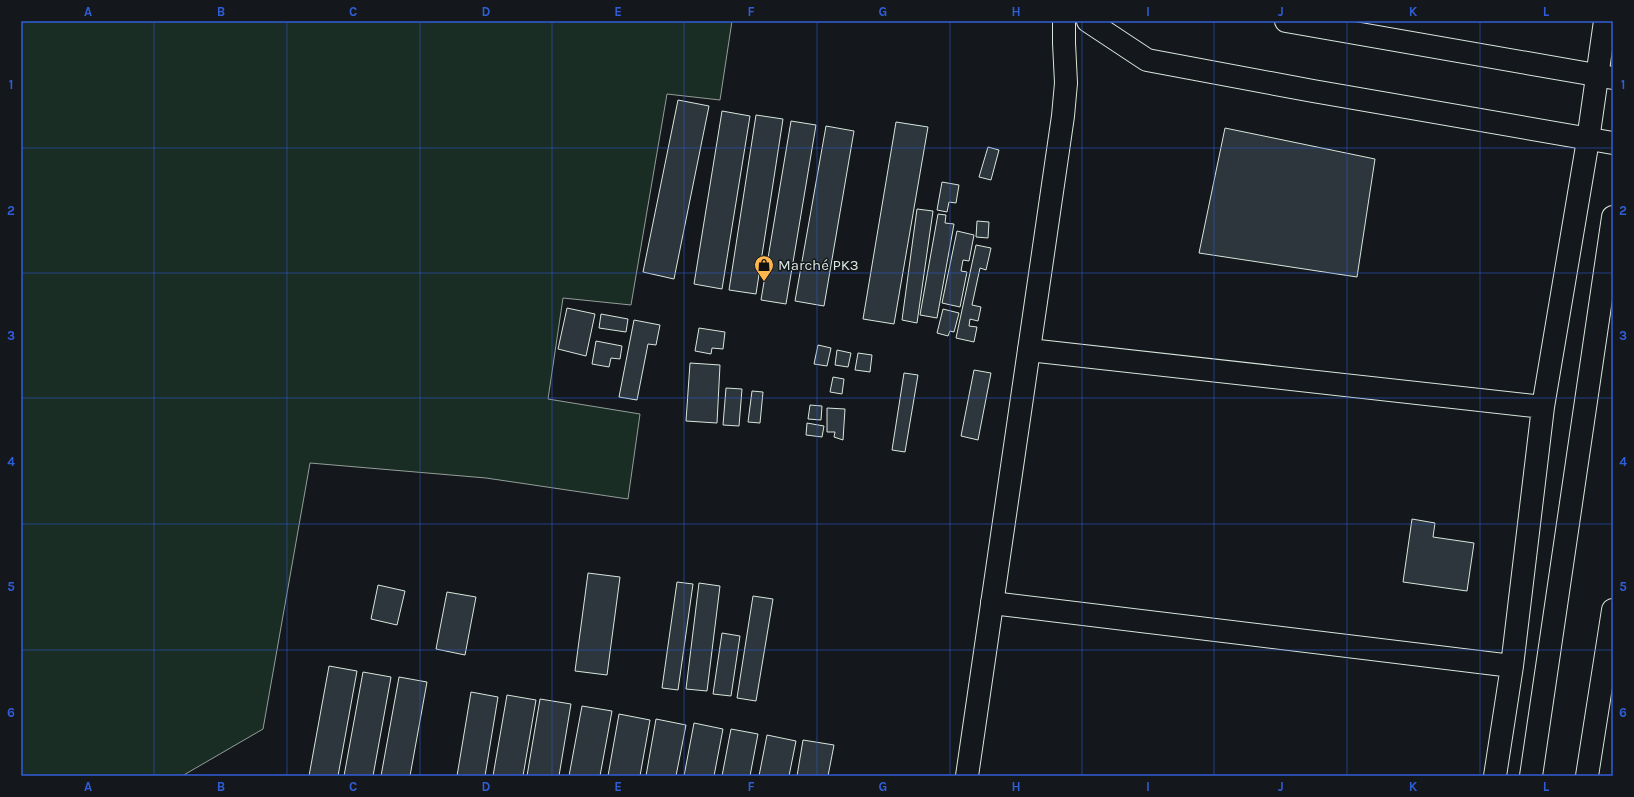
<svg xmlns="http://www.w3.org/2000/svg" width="1634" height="797" viewBox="0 0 1634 797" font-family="Karla,sans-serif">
<rect width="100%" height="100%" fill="#14181c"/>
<!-- green -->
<path fill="#1a2d24" stroke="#939e99" d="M21 21H732L720 100 667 94 631 305 563 298 548 399 640 414 628 499 486 478 310 463 263 729 182 776H21Z"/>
<!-- building -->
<path fill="#2c363c" stroke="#d8e6dc" d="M678 100 709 106 674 279 643 272Z
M722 111 750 116 722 289 694 284Z
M756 115 783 119 756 294 729 290Z
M791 121 816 125 786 304 761 300Z
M896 122 928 127 894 324 863 319Z
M826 126 854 131 824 306 795 301Z
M1225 128 1375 159 1357 277 1199 253Z
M988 147 999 150 991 180 979 177Z
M942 182 959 185 956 203 949 202 947 212 937 210Z
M917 209 933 211 917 323 902 320Z
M938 214 946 215 945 223 954 224 937 318 920 315Z
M977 221 989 222 988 238 976 237Z
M957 231 974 235 969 261 963 260 961 271 967 272 960 307 942 303Z
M976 245 991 248 986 270 980 268 972 305 981 307 978 321 970 319 969 326 977 327 974 342 956 338Z
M567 308 595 314 586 356 558 349Z
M943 309 959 313 954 332 950 331 948 336 937 333Z
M601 314 628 319 626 332 599 328Z
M634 320 660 325 656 345 648 344 637 400 619 397Z
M699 328 725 332 723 349 712 348 711 354 695 351Z
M596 341 622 346 620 359 611 358 609 367 592 364Z
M818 345 831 348 827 366 814 364Z
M837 350 851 353 848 367 835 365Z
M858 353 872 355 870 372 855 370Z
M690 363 720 365 717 423 686 421Z
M974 370 991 373 978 440 961 436Z
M904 373 918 375 905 452 892 450Z
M833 377 844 379 842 394 830 392Z
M726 388 742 389 739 426 723 425Z
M752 391 763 392 760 423 748 422Z
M810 405 822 406 821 420 808 419Z
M827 408 845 409 843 440 834 437 835 432H827Z
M807 423 824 426 822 437 806 435Z
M1412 519 1435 523 1433 537 1474 543 1467 591 1403 582Z
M588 573 620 577 607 675 575 671Z
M677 582 693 584 678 690 662 688Z
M699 583 720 586 707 691 686 689Z
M378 585 405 591 397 625 371 619Z
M447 592 476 597 465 655 436 649Z
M753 596 773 599 756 701 737 698Z
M722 633 740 636 731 696 713 694Z
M329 666 357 671 338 776H309Z
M363 672 391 677 373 776H344Z
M399 677 427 682 410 776H381Z
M471 692 498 697 485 776H457Z
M507 695 536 700 523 776H493Z
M540 699 571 704 559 776H527Z
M582 706 612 711 600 776H569Z
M619 714 650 720 640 776H608Z
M656 719 686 725 676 776H646Z
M694 723 723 729 714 776H684Z
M731 729 758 734 750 776H722Z
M767 735 796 741 789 776H759Z
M803 740 834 745 828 776H797Z"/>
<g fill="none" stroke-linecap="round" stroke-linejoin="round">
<defs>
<path id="street" d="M1029 350 1543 407
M992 603 1512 666
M1495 776 1512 666 1543 407 1588 140 1605 21"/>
<path id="secondary" d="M1088 21 1147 60 1313 91 1613 143
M1286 21 1613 78
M967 776 1063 116 1066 83 1064 43V21
M1531 776 1613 217
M1587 776 1613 610"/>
</defs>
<!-- street casing -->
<use href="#street" stroke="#d8e6dc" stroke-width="24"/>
<!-- secondary casing -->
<use href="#secondary" stroke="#d8e6dc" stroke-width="24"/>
<!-- street -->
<use href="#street" stroke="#14181c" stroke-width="22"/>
<!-- secondary -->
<use href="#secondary" stroke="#14181c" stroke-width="22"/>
</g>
<!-- grid -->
<path fill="none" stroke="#305dd8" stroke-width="1" stroke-opacity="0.55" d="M154 21V776M287 21V776M420 21V776M552 21V776M684 21V776M817 21V776M950 21V776M1082 21V776M1214 21V776M1347 21V776M1480 21V776M21 148H1613M21 273H1613M21 398H1613M21 524H1613M21 650H1613"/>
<!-- icons -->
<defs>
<symbol id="shop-pin" viewBox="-11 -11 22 30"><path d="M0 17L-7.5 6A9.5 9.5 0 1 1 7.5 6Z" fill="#ffb74d" stroke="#14181c"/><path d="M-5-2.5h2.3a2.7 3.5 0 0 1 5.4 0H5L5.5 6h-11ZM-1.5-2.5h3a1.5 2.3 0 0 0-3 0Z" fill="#111"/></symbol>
</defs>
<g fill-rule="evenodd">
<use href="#shop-pin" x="753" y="254" width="22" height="30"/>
</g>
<g text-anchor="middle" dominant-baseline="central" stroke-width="3" stroke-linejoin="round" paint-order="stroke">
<!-- poi labels -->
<g font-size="15" fill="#d8e6dc" stroke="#14181c" text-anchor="start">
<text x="778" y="265">Marché PK3</text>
</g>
</g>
<!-- border -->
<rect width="1634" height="797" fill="none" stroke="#14181c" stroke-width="44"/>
<rect x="22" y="22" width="1590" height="753" fill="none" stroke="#305dd8" stroke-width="1.5"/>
<g font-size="13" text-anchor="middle" font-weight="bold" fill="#305dd8">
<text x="88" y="16">A</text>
<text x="221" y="16">B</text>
<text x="353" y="16">C</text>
<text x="486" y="16">D</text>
<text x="618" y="16">E</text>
<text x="751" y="16">F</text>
<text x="883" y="16">G</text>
<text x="1016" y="16">H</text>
<text x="1148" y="16">I</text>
<text x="1281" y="16">J</text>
<text x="1413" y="16">K</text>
<text x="1546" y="16">L</text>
<text x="11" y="89">1</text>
<text x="1623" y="89">1</text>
<text x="11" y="215">2</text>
<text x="1623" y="215">2</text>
<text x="11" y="340">3</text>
<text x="1623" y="340">3</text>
<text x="11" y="466">4</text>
<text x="1623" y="466">4</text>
<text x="11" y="591">5</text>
<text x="1623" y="591">5</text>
<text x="11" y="717">6</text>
<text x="1623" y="717">6</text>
<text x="88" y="791">A</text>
<text x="221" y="791">B</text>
<text x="353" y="791">C</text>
<text x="486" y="791">D</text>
<text x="618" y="791">E</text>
<text x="751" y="791">F</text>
<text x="883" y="791">G</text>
<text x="1016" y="791">H</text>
<text x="1148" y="791">I</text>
<text x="1281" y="791">J</text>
<text x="1413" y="791">K</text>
<text x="1546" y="791">L</text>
</g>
</svg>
